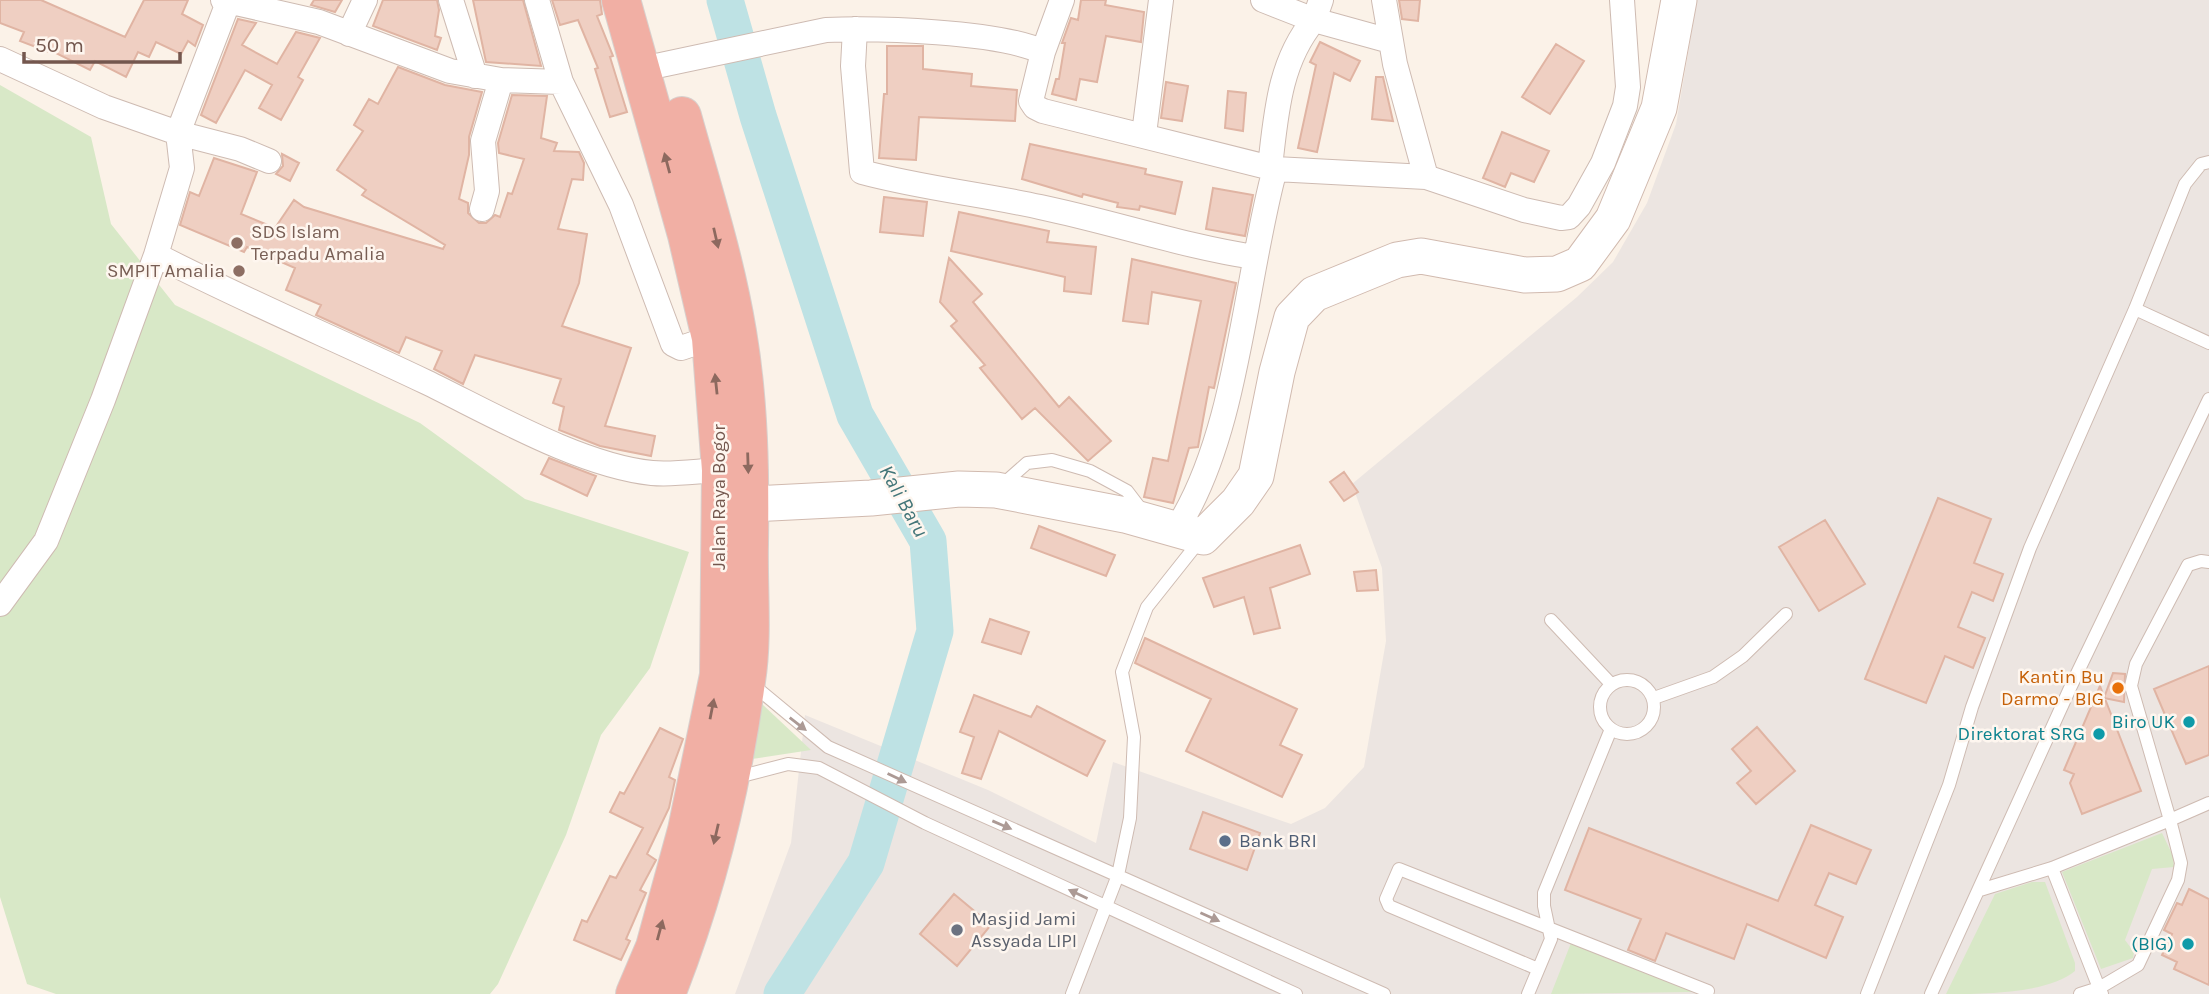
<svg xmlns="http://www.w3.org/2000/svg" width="2209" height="994" viewBox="0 0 2209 994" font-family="Karla,sans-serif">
<rect width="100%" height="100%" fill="#fbf2e8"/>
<!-- industrial -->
<path fill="#ece5e1" d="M1697 0H2209V994H735L791 843 805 715 988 790 1096 843 1113 762 1291 824 1325 808 1364 767 1386 641 1382 568 1352 484 1577 297 1613 262 1647 203 1676 124Z"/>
<!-- green -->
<path fill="#d8e8c7" d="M0 85 91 137 111 224 175 305 420 423 525 499 689 552 650 668 601 735 566 835 498 984 490 994H56L27 984 0 897Z
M761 703 811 750 752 759Z
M2162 833 2173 856 2174 867 2152 869 2125 940 2134 952 2133 958 2101 969 2062 872Z
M2032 882H2045L2075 963V971C2048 994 1981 994 1946 994L1995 894Z
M1571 943 1694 992 1551 994Z"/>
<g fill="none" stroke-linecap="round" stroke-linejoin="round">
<!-- river -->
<path stroke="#bee2e4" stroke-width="37" d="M725 0 758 116 855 415 928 541 935 631 866 863 782 994"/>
</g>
<!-- building -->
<path fill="#efcfc2" stroke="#e0b4a3" stroke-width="2" d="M0 0H41L125 37 144 0H188L182 14 203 25 195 46 188 41 181 54 156 42 149 57 138 52 126 77 95 61 90 70 50 50 49 52 20 41 24 32 0 23Z
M314 0H342L335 12 311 5Z
M383 0H437L439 10 435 36 441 38 437 50 373 26Z
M473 0H523L541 66 486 62Z
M552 0H600L602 14 597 16 613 56 610 57 627 112 610 117 595 69 598 68 578 20 560 25Z
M1081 0H1106L1105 5 1144 12 1141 42 1106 36 1097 82 1080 79 1076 100 1052 94 1056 79H1059L1065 43H1062L1071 18 1078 20Z
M1399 0H1420L1418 21 1402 19Z
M238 19 256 23 242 45 277 64 296 32 320 38 298 77 303 80 281 120 259 108 272 85 245 70 216 123 201 115Z
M1320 42 1360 61 1350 81 1334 73 1317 152 1298 148 1316 65 1310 62Z
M1556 44 1584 61 1550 114 1522 97Z
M887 46H923V69L972 74 971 86 1017 90 1015 121 919 117 916 160 879 158 884 94H887Z
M398 67 445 85 482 92 469 137V155L459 199 468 203V213L479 223H486L495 215 500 217 508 193 512 194 524 159 499 153 498 143 512 95 547 96 541 138 557 143 554 151 579 152 584 163 583 180 572 179 558 229 587 234 579 283 562 326 631 348 605 426 655 436 651 456 600 446 559 430 564 407 553 403 561 379 475 355 463 384 434 369 442 351 406 337 399 353 316 315 321 305 286 290 295 268 247 247 244 252 180 225 190 192 199 196 214 158 257 172 241 214 275 228 294 200 304 207 443 249 445 245 362 195 366 190 337 170 363 131 354 125 369 99 378 104Z
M1376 77H1383L1393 121 1372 119Z
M1166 82 1188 86 1182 121 1161 118Z
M1228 91 1246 93 1243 131 1225 128Z
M1502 132 1549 151 1534 182 1511 173 1505 187 1483 178Z
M1030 144 1146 169 1145 174 1182 182 1175 214 1140 206 1139 210 1117 207 1118 203 1083 194 1082 197 1022 179Z
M282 154 299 163 290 181 276 174 283 166Z
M1213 188 1253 195 1245 236 1206 229Z
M884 197 927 202 923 236 880 232Z
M959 212 1049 231 1047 242 1096 247 1091 294 1064 291 1065 277 951 251Z
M949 258 982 294 973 302 1059 407 1069 397 1111 441 1088 461 1035 408 1022 419 980 368 985 365 951 326 957 321 940 302Z
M1132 259 1236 283 1214 388 1209 387 1198 447 1189 448 1173 503 1144 497 1153 458 1168 461 1201 301 1152 292 1148 324 1123 321Z
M549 458 596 476 587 496 541 474Z
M1344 472 1358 492 1344 501 1330 482Z
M1938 498 1991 519 1974 563 2003 574 1993 601 1972 592 1958 627 1985 638 1973 668 1945 656 1926 703 1865 679Z
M1825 520 1865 584 1819 611 1779 547Z
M1039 526 1115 555 1106 576 1031 548Z
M1300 545 1310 574 1270 588 1280 628 1254 634 1244 597 1214 607 1203 578Z
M1376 570 1378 590 1357 591 1354 572Z
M990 619 1029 632 1021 654 982 642Z
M1145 638 1297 709 1280 745 1302 755 1282 797 1186 751 1211 699 1135 663Z
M2209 666V755L2186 764 2154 689Z
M2113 673 2125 674 2124 702 2104 698Z
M2100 686 2141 791 2082 814 2070 783 2074 774 2064 770Z
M974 695 1031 717 1037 706 1105 741 1087 776 999 731 981 779 962 773 974 737 960 732Z
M1757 727 1795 771 1756 804 1737 783 1751 771 1732 749Z
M660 728 683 739 669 777 675 780 669 808 647 854 656 860 640 890 646 893 626 939 630 941 621 960 574 940 582 920 587 922 610 876 616 878 643 828 610 812 620 792 624 794Z
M1203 812 1260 833 1247 870 1190 849Z
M1811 825 1871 850 1856 884 1829 873 1815 905 1843 917 1826 958 1747 924 1734 959 1666 933 1655 961 1628 950 1641 919 1565 890 1589 828 1778 901Z
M2189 889 2209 899V985L2174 969 2177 962 2162 955 2172 934 2164 930 2177 903 2182 905Z
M954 894 991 925 957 966 920 934Z"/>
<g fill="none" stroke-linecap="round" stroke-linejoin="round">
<defs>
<path id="lane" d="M2135 309 2209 343
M1001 486 1027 463 1052 460 1090 471 1127 491 1143 512
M1551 620 1611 684
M1600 707a27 27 0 1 1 54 0a27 27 0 1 1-54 0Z
M752 684 828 747 1384 994
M1654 698 1713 677 1743 656 1786 614
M734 778 788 764 819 768 925 823 1296 994
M2052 868 2099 988 2080 994
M1980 890 2052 868 2170 820 2131 686 2136 664 2188 565 2201 561 2209 562
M1538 969 1389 906 1386 899 1399 869 1708 991
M1072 994 1118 875 1130 818 1134 737 1122 672 1147 607 1201 539
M1528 994 1551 939 1544 906V893L1611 729
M1867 994 1949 785 1972 707 2030 548 2135 309 2185 184 2201 164 2209 162
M1931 994 2071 686 2209 399
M2102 994 2099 988 2138 965 2178 880 2181 863 2170 820 2209 803"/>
<path id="street" d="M223 0 319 22 450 71 501 80 561 82
M229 0 178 133 240 149 269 161
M451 0 475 76
M537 0 561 82 621 205 673 344 681 348 711 338
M1263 0 1314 20C1279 62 1276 115 1270 167
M1321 0 1314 20 1390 41
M1384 0 1395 64 1426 177
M855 29 853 66 862 172C921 188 981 194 1040 207 1112 222 1182 246 1254 257
M349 34 365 0
M1043 52 1062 0
M0 59 104 107 178 133 182 168 156 255C245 301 336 339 426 382 490 413 581 466 652 473 674 475 698 471 721 470
M642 69 826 30C878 28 998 31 1043 52L1031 101 1035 107 1043 111 1275 169 1426 177 1524 210 1561 218 1569 217 1579 206 1603 163 1625 106 1628 87 1622 0
M1144 134 1161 0
M482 209 487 191 483 141 501 80
M1177 528C1238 434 1245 278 1275 169
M0 604 46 541 103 400 156 255"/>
<path id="secondary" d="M750 504 871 498 959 489 996 490 1125 515 1203 537 1238 502 1256 476 1277 372 1292 317 1314 294 1397 260 1421 256 1525 275 1557 274 1580 264 1613 219 1659 108 1679 0"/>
<path id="highway" d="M621 0 687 235 711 338 721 470 719 675 687 830 655 947 635 994
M666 994C705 895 732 787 746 681 753 637 748 589 749 544 750 473 749 402 737 332 725 259 702 188 682 116"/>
</defs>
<!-- lane casing -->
<use href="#lane" stroke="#cebbb2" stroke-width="14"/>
<!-- street casing -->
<use href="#street" stroke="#cebbb2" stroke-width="26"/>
<!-- secondary casing -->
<use href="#secondary" stroke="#d1baaf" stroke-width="37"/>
<!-- highway casing -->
<use href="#highway" stroke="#d8d0cd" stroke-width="40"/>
<!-- lane -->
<use href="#lane" stroke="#fff" stroke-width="12"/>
<!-- street -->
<use href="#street" stroke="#fff" stroke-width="24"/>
<!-- secondary -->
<use href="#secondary" stroke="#fff" stroke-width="35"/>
<!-- highway -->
<use href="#highway" stroke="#f1afa4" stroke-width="38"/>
</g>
<!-- one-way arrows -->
<defs><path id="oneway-solid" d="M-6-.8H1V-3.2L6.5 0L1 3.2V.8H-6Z" transform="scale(1.75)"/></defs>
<g fill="#8d695f">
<use href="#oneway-solid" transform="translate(667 163) rotate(-105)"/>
<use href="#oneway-solid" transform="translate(716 238) rotate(77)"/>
<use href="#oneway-solid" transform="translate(716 384) rotate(-96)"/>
<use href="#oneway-solid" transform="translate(748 463) rotate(88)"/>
<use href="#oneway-solid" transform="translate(712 709) rotate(-79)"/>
<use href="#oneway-solid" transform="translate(716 834) rotate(103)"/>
<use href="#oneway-solid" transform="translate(660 930) rotate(-75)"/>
</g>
<g fill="#ac9a95">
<use href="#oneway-solid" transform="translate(798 724) rotate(38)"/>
<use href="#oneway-solid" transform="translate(897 778) rotate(26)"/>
<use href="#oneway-solid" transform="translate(1002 825) rotate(23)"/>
<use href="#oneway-solid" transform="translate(1078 894) rotate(-155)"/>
<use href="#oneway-solid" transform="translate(1210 917) rotate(24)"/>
</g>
<!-- markers -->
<g fill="#8d6e63" stroke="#fef6ef" stroke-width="2.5">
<circle cx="237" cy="243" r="7"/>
<circle cx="239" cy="271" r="7"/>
</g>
<circle fill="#e8710a" stroke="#fef6ef" stroke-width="2.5" cx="2118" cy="688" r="7"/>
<g fill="#0f9aa8" stroke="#fef6ef" stroke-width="2.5">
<circle cx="2189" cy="722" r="7"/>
<circle cx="2099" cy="734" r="7"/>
<circle cx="2188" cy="944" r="7"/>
</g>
<circle fill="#5c6f8a" stroke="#fef6ef" stroke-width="2.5" cx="1225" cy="841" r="7"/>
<circle fill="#6b7280" stroke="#fef6ef" stroke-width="2.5" cx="957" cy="930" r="7"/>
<g text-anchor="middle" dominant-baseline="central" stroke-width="5" stroke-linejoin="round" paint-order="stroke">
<!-- education labels -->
<g font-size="19" fill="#785e54" stroke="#fef6ef" text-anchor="start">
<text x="251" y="232">SDS Islam<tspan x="251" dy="22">Terpadu Amalia</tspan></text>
<text x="225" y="271" text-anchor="end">SMPIT Amalia</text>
</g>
<!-- street labels -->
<g font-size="19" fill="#74574e" stroke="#fef6ef">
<text transform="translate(719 497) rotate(-90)">Jalan Raya Bogor</text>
</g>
<!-- food labels -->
<g font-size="19" fill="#c56008" stroke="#fef6ef" text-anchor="end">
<text x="2104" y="677">Kantin Bu<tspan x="2104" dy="22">Darmo - BIG</tspan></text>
</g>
<!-- culture labels -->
<g font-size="19" fill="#0d838f" stroke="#fef6ef" text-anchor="end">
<text x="2175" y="722">Biro UK</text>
<text x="2085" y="734">Direktorat SRG</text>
<text x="2174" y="944">(BIG)</text>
</g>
<!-- service labels -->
<g font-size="19" fill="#4e5e75" stroke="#fef6ef" text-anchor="start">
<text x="1239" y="841">Bank BRI</text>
</g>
<!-- worship labels -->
<g font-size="19" fill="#5b616d" stroke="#fef6ef" text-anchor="start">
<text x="971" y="919">Masjid Jami<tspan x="971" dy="22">Assyada LIPI</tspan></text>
</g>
<!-- water labels -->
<g font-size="21" font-style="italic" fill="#427578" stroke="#fef6ef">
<text transform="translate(904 501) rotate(61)">Kali Baru</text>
</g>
</g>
<!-- scale -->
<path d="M24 52v10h156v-10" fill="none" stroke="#74574e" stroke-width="3.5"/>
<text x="35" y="52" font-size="21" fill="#74574e" stroke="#fef6ef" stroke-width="5" paint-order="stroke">50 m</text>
</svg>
